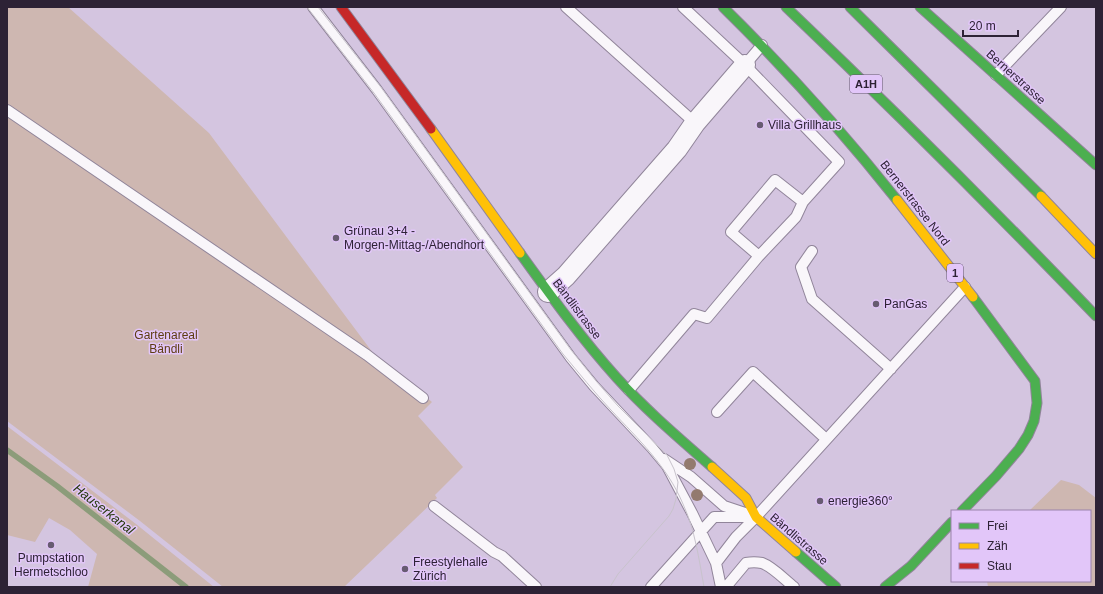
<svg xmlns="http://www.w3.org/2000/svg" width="1103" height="594" viewBox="0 0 1103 594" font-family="Helvetica,sans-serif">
<rect width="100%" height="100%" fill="#d4c5e0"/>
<!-- green -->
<path fill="#ceb7b1" d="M7 7H68L209 133 373 353 432 402 418 416 463 467 435 495 437 498 344 587H223L140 521 7 421Z
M7 426 136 524 214 587H88L97 554 70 530 49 518 35 542 7 535Z
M1061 480 1079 485 1096 498V587H988L987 581H1090V511H1029Z"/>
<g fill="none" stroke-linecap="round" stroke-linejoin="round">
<!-- stream -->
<path stroke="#8c9c7a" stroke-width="5.5" d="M7 450 57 486 186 587"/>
<defs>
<path id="lane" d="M313 7 377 90 571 358 594 386 652 448 667 466 692 513 716 563 721 587
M566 7 695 123
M683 7 745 65 839 162 803 202 796 217 759 256 731 232 775 180 803 202
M745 65 762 45
M996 75 1061 7
M7 110 367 355 423 398
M812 251 801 267 812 299 891 369
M629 390 694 314 707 318 759 256
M717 412 753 372 826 439
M664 459 691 477 724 506 748 514
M434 506 494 552 502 556 536 587
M716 563 736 537 756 517 965 287
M651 587 714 517H756
M726 587 746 563C751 562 757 562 762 563 773 567 785 580 794 587"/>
<path id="street" d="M548 292 566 276 677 149 695 123 745 65"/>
<path id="fast" d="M723 7C785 68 843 132 897 200
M786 7C892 108 995 211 1096 316
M850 7 1041 196
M920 7 1096 165
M520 253C551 296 581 338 617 378 646 410 679 438 712 467
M962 511 996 476 1019 449 1028 435 1034 421 1037 403 1035 381 973 297
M796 552 836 587
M885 587 911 566 952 522"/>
<path id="slow" d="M431 129 520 253
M1041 196 1096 254
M897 200 973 297
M712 467 746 498 756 517 796 552"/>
<path id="jam" d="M341 7 431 129"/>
</defs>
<!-- lane casing -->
<use href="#lane" stroke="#91859a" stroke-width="12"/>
<!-- street casing -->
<use href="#street" stroke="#91859a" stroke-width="22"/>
<!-- fast casing -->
<use href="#fast" stroke="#91859a" stroke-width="11"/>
<!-- slow casing -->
<use href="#slow" stroke="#91859a" stroke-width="11"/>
<!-- jam casing -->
<use href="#jam" stroke="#91859a" stroke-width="11"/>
<!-- lane -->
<use href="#lane" stroke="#f9f6fa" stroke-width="10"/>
<!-- street -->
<use href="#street" stroke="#f9f6fa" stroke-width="20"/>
<!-- fast -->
<use href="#fast" stroke="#4caf50" stroke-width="9"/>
<!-- slow -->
<use href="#slow" stroke="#ffc107" stroke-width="9"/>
<!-- jam -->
<use href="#jam" stroke="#c62828" stroke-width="9"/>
<!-- tram -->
<path stroke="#c8c3cc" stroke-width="1" d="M307 7 374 93 563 354C579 373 594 392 611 410 639 440 667 466 683 504 695 530 699 559 704 587
M318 7 380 86 571 350 596 381 618 406 667 455 674 469 678 482 676 499 673 509 669 516 618 574 610 587"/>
</g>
<!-- trees -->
<g fill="#937a6e">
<circle cx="690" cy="464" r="6"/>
<circle cx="697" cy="495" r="6"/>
</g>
<!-- markers -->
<g fill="#675b71" stroke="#e2c6f9" stroke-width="1.5">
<circle cx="760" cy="125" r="4"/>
<circle cx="336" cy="238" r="4"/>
<circle cx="876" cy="304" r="4"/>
<circle cx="820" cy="501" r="4"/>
<circle cx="51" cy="545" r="4"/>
<circle cx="405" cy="569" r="4"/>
</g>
<g text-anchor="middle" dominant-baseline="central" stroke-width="3" stroke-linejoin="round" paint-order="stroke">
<!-- shield labels -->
<g fill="#e2c6f9" stroke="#635370" stroke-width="1">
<rect x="850" y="75" width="32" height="18" rx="3"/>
<rect x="947" y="264" width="16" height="18" rx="3"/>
</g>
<g font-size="11" font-weight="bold" fill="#2d2235">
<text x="866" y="84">A1H</text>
<text x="955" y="273">1</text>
</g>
<!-- street labels -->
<g font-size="12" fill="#2d2235" stroke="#e2c6f9">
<text transform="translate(1016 77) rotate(42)">Bernerstrasse</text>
<text transform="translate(915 203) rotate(52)">Bernerstrasse Nord</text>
<text transform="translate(577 309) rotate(53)">Bändlistrasse</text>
<text transform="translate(799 539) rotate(41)">Bändlistrasse</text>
</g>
<!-- poi labels -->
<g font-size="12" fill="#2d2235" stroke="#e2c6f9" text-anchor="start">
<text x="768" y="125">Villa Grillhaus</text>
<text x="344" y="231">Grünau 3+4 -<tspan x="344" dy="14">Morgen-Mittag-/Abendhort</tspan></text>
<text x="884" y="304">PanGas</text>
<text x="828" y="501">energie360°</text>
<text x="51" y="558" text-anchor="middle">Pumpstation<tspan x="51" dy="14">Hermetschloo</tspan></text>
<text x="413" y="562">Freestylehalle<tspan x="413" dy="14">Zürich</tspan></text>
</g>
<!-- park labels -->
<g font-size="12" fill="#5d3d11" stroke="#e2c6f9">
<text x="166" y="335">Gartenareal<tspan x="166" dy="14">Bändli</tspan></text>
</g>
<!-- water labels -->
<g font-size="13" font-style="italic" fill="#263a0c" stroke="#e2c6f9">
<text transform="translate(104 509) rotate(38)">Hauserkanal</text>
</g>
</g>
<!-- border -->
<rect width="1103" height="594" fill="none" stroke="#2d2235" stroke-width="16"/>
<!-- legend -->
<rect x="951" y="510" width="140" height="72" fill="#e2c6f9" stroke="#9a84ab"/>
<rect x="959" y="523" width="20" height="6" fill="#4caf50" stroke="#9a84ab"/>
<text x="987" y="530" font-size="12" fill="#2d2235">Frei</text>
<rect x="959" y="543" width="20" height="6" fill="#ffc107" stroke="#9a84ab"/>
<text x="987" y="550" font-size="12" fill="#2d2235">Zäh</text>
<rect x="959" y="563" width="20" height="6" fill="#c62828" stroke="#9a84ab"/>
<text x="987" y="570" font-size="12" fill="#2d2235">Stau</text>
<!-- scale -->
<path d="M963 30v6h55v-6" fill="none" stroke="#2d2235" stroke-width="2"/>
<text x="969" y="30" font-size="12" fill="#2d2235" stroke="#e2c6f9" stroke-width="3" paint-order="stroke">20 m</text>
</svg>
